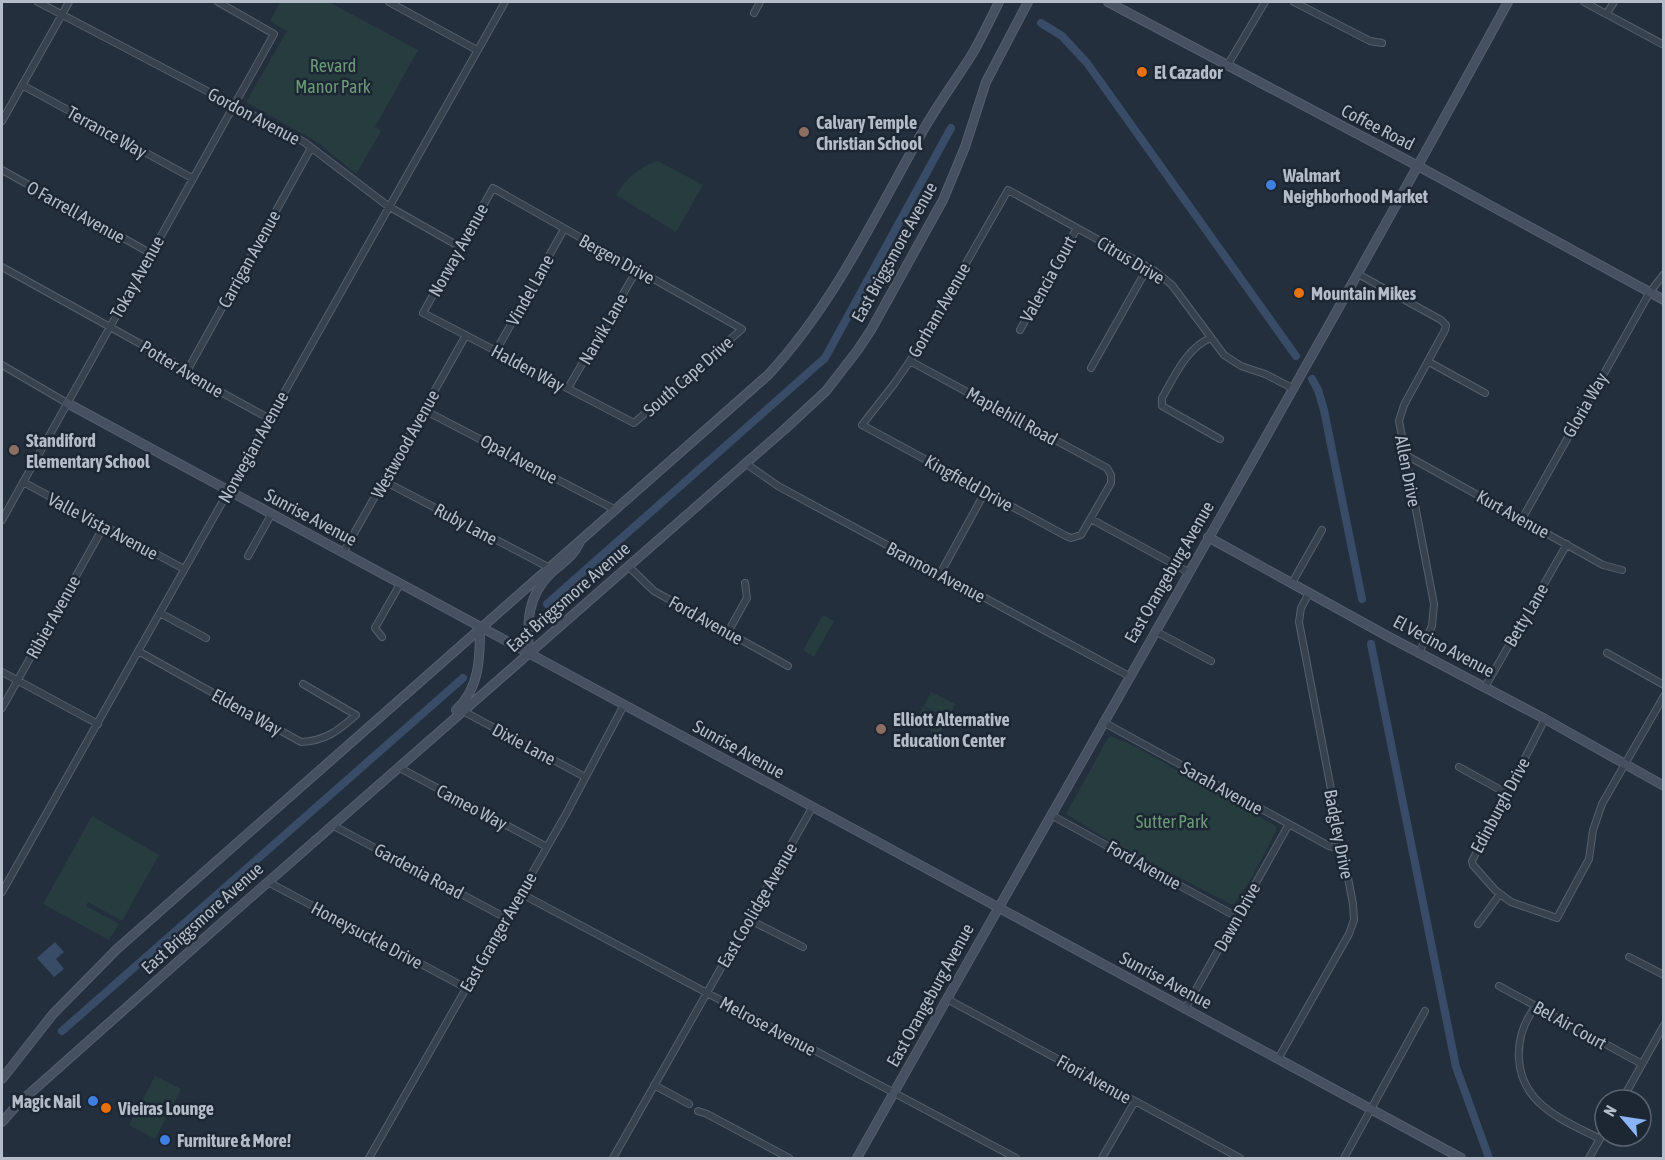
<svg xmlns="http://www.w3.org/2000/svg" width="1665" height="1160" viewBox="0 0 1665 1160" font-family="'Asap Condensed',sans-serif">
<rect width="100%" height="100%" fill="#242f3e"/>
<!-- green -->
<path fill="#263c3f" d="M280 2H329L418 50 375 127 381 131 356 174 317 142 246 102 287 31 270 21Z
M658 161 703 185 676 232 616 195C627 178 638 167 658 161Z
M823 615 834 621 814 657 803 650Z
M931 692 955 704 948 719 924 706Z
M923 707 947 720 940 735 915 723Z
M1111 736 1136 747 1276 826V831L1251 879 1234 904H1230L1113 843 1066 814 1108 738Z
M92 816 159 855 122 921 88 902 86 906 119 924 109 940 43 904Z
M155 1076 181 1089 155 1139 129 1125Z"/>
<!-- water -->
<path fill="#394c67" d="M55 942 64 952 56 959 64 969 54 977 37 958Z"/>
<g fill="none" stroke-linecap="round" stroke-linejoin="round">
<!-- canal -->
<path stroke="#394c67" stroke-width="8" d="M1041 23 1062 36 1087 63 1296 356
M1312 379 1318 390 1324 410 1362 599
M547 604 825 358 951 128
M1371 644 1456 1067 1489 1158
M62 1031 463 678"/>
<defs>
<path id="street" d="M38 2 304 142 388 206 460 247
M389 2 477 50
M1294 2 1370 41 1382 43
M1584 2 1664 45
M754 13 760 2
M1607 13 1614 2
M1227 66 1265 2
M22 85 192 178
M2 121 69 2
M2 170 150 253
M493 188 742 329 634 423 423 313Z
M2 267 173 362 199 380 268 418
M1358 274 1441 320 1446 325 1445 330 1404 405 1399 421 1434 604 1432 626 1419 653
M1020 330 1077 228
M1211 338C1187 347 1174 377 1162 398V406L1220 439
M496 351 564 229
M910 361 1107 468 1111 475V483L1081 535 1071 538 1066 536 862 425 894 384 910 361 1008 190 1155 271 1172 285 1224 355 1241 366 1265 374 1294 389
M1429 362 1485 393
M2 365 67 403
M1091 368 1148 267
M187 371 311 148
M568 388 637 270
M424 410 614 509
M1404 454 1603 565 1622 570
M745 463 778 486 1129 676
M384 481 548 567
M23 482 184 569
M1091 519 1188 572
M1522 519 1650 292 1664 274
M2 520 274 34 218 2
M343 553 466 335
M248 556 271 515
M628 566 654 591 788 666
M940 574 985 492
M1292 583 1322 530
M160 613 206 638
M1155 631 1211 661
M728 632 747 598 745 583
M382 637 375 628 400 584
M138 651 301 742C325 741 338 731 356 715L303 684
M1607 653 1664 685
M2 672 98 724
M1485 687 1567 544
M2 708 104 526
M463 711 585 777
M1545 719 1472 861 1473 865 1495 890 1511 902 1557 918 1589 859 1593 830 1602 804 1664 696
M1103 722 1329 846 1342 849
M398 767 547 847
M1459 767 1506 793
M1051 815 1237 917
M332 825 506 918
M268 882 466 988
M2 892 505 2
M520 893 1016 1158
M748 919 803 947
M1478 924 1500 894
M1629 957 1664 975
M1499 986 1642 1064
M947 999 1240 1158
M1536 1006C1512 1037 1512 1080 1543 1106 1559 1120 1581 1129 1600 1139
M1185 1009 1289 824
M1278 1059 1349 934 1354 920 1353 904 1299 622 1301 608 1309 593
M654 1085 689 1104
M1622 1100 1664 1025
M698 1111 707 1114 789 1158
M369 1158 566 814 624 705
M613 1158 812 808
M1102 1158 1135 1101
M1344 1158 1425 1011
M1589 1158 1605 1130"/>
<path id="secondary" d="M1108 2 1418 166 1664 300
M67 403 1461 1158
M1208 537 1389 637 1545 719 1664 786
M529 653C527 622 527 596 551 573 563 562 573 557 580 542
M456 710C480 688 480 657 480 627
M2 1079 53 1014 117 949 768 375C833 305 874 218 920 136 936 106 957 79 974 51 983 35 991 18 999 2
M2 1122 19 1103 235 911 785 429 826 391 857 351 871 330 943 200 965 147 986 82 1028 2
M857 1158C1074 773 1296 390 1508 2"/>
</defs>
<!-- street casing -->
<use href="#street" stroke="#565f6c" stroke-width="8"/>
<!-- secondary casing -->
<use href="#secondary" stroke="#565f6c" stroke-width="10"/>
<!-- street -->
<use href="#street" stroke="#38414e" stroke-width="6"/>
<!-- secondary -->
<use href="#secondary" stroke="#465061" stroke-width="8"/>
</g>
<!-- markers -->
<g fill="#e8710a" stroke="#1d2633" stroke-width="2">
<circle cx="1142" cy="72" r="6"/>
<circle cx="1299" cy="293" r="6"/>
<circle cx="106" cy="1108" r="6"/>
</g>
<g fill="#8d6e63" stroke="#1d2633" stroke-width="2">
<circle cx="804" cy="132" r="6"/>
<circle cx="14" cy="450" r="6"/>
<circle cx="881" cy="729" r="6"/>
</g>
<g fill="#3f7fe0" stroke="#1d2633" stroke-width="2">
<circle cx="1271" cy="185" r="6"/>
<circle cx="93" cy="1101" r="6"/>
<circle cx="165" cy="1140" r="6"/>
</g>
<g text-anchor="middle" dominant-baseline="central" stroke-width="5" stroke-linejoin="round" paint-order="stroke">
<!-- park labels -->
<g font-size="18" fill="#6b9a76" stroke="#1d2633">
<text x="333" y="65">Revard<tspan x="333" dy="21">Manor Park</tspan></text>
<text x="1172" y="821">Sutter Park</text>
</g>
<!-- poi labels -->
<g font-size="18" font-weight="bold" fill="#b4bcc9" stroke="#1d2633" text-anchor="start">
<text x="1154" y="72">El Cazador</text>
<text x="816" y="122">Calvary Temple<tspan x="816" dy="21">Christian School</tspan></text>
<text x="1283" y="175">Walmart<tspan x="1283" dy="21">Neighborhood Market</tspan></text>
<text x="1311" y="293">Mountain Mikes</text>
<text x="26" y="440">Standiford<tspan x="26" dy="21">Elementary School</tspan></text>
<text x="893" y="719">Elliott Alternative<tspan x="893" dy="21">Education Center</tspan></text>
<text x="81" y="1101" text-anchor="end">Magic Nail</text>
<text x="118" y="1108">Vieiras Lounge</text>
<text x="177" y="1140">Furniture &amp; More!</text>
</g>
<!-- street labels -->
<g font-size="18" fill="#b4bcc9" stroke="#1d2633">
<text transform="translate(254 116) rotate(28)">Gordon Avenue</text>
<text transform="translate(1378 127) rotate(27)">Coffee Road</text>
<text transform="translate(107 132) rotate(29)">Terrance Way</text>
<text transform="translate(76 212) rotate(29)">O Farrell Avenue</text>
<text transform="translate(458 250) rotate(-61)">Norway Avenue</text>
<text transform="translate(894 252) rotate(-61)">East Briggsmore Avenue</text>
<text transform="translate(249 259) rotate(-61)">Carrigan Avenue</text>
<text transform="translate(617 259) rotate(29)">Bergen Drive</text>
<text transform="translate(1131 260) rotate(31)">Citrus Drive</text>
<text transform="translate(137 277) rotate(-61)">Tokay Avenue</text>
<text transform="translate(1048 279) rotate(-61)">Valencia Court</text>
<text transform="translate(530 290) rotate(-61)">Vindel Lane</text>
<text transform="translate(939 310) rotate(-60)">Gorham Avenue</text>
<text transform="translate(603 329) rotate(-60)">Narvik Lane</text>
<text transform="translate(528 368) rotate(28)">Halden Way</text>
<text transform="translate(182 369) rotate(31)">Potter Avenue</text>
<text transform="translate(688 376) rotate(-41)">South Cape Drive</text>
<text transform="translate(1585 405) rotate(-60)">Gloria Way</text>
<text transform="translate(1012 416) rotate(29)">Maplehill Road</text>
<text transform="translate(405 444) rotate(-61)">Westwood Avenue</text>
<text transform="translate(253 447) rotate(-61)">Norwegian Avenue</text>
<text transform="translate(519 459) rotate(28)">Opal Avenue</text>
<text transform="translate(1408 471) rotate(79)">Allen Drive</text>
<text transform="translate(969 483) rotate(29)">Kingfield Drive</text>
<text transform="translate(1513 514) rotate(29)">Kurt Avenue</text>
<text transform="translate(311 517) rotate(28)">Sunrise Avenue</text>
<text transform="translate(466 524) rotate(28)">Ruby Lane</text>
<text transform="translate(103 526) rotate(28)">Valle Vista Avenue</text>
<text transform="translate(936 572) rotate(28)">Brannon Avenue</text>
<text transform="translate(1169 572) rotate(-60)">East Orangeburg Avenue</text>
<text transform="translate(568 597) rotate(-41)">East Briggsmore Avenue</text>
<text transform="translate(1526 615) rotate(-60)">Betty Lane</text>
<text transform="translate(53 617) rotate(-61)">Ribier Avenue</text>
<text transform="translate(706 620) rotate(29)">Ford Avenue</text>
<text transform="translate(1444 646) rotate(28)">El Vecino Avenue</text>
<text transform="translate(247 712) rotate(29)">Eldena Way</text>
<text transform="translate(524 744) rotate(28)">Dixie Lane</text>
<text transform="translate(739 749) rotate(29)">Sunrise Avenue</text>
<text transform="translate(1222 788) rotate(29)">Sarah Avenue</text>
<text transform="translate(1500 805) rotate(-62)">Edinburgh Drive</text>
<text transform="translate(472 807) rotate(28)">Cameo Way</text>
<text transform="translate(1339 834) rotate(79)">Badgley Drive</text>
<text transform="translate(1144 865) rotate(29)">Ford Avenue</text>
<text transform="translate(419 871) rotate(28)">Gardenia Road</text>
<text transform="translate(757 905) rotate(-60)">East Coolidge Avenue</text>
<text transform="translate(1237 917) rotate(-61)">Dawn Drive</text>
<text transform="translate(202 918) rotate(-42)">East Briggsmore Avenue</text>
<text transform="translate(498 932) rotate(-60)">East Granger Avenue</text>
<text transform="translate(367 935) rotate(28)">Honeysuckle Drive</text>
<text transform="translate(1166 980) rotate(28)">Sunrise Avenue</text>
<text transform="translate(930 995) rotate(-61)">East Orangeburg Avenue</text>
<text transform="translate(1570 1025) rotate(29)">Bel Air Court</text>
<text transform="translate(768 1026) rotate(28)">Melrose Avenue</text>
<text transform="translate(1094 1079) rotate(29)">Fiori Avenue</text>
</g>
</g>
<!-- border -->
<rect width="1665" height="1160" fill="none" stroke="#b4bcc9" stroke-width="6"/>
<!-- north arrow -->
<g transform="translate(1623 1118) rotate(299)"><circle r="28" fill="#1d2633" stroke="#59626f" stroke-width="1.5"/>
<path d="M0-4.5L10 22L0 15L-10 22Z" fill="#8ab4f8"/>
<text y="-9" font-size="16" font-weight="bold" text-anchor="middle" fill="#b4bcc9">N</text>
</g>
</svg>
